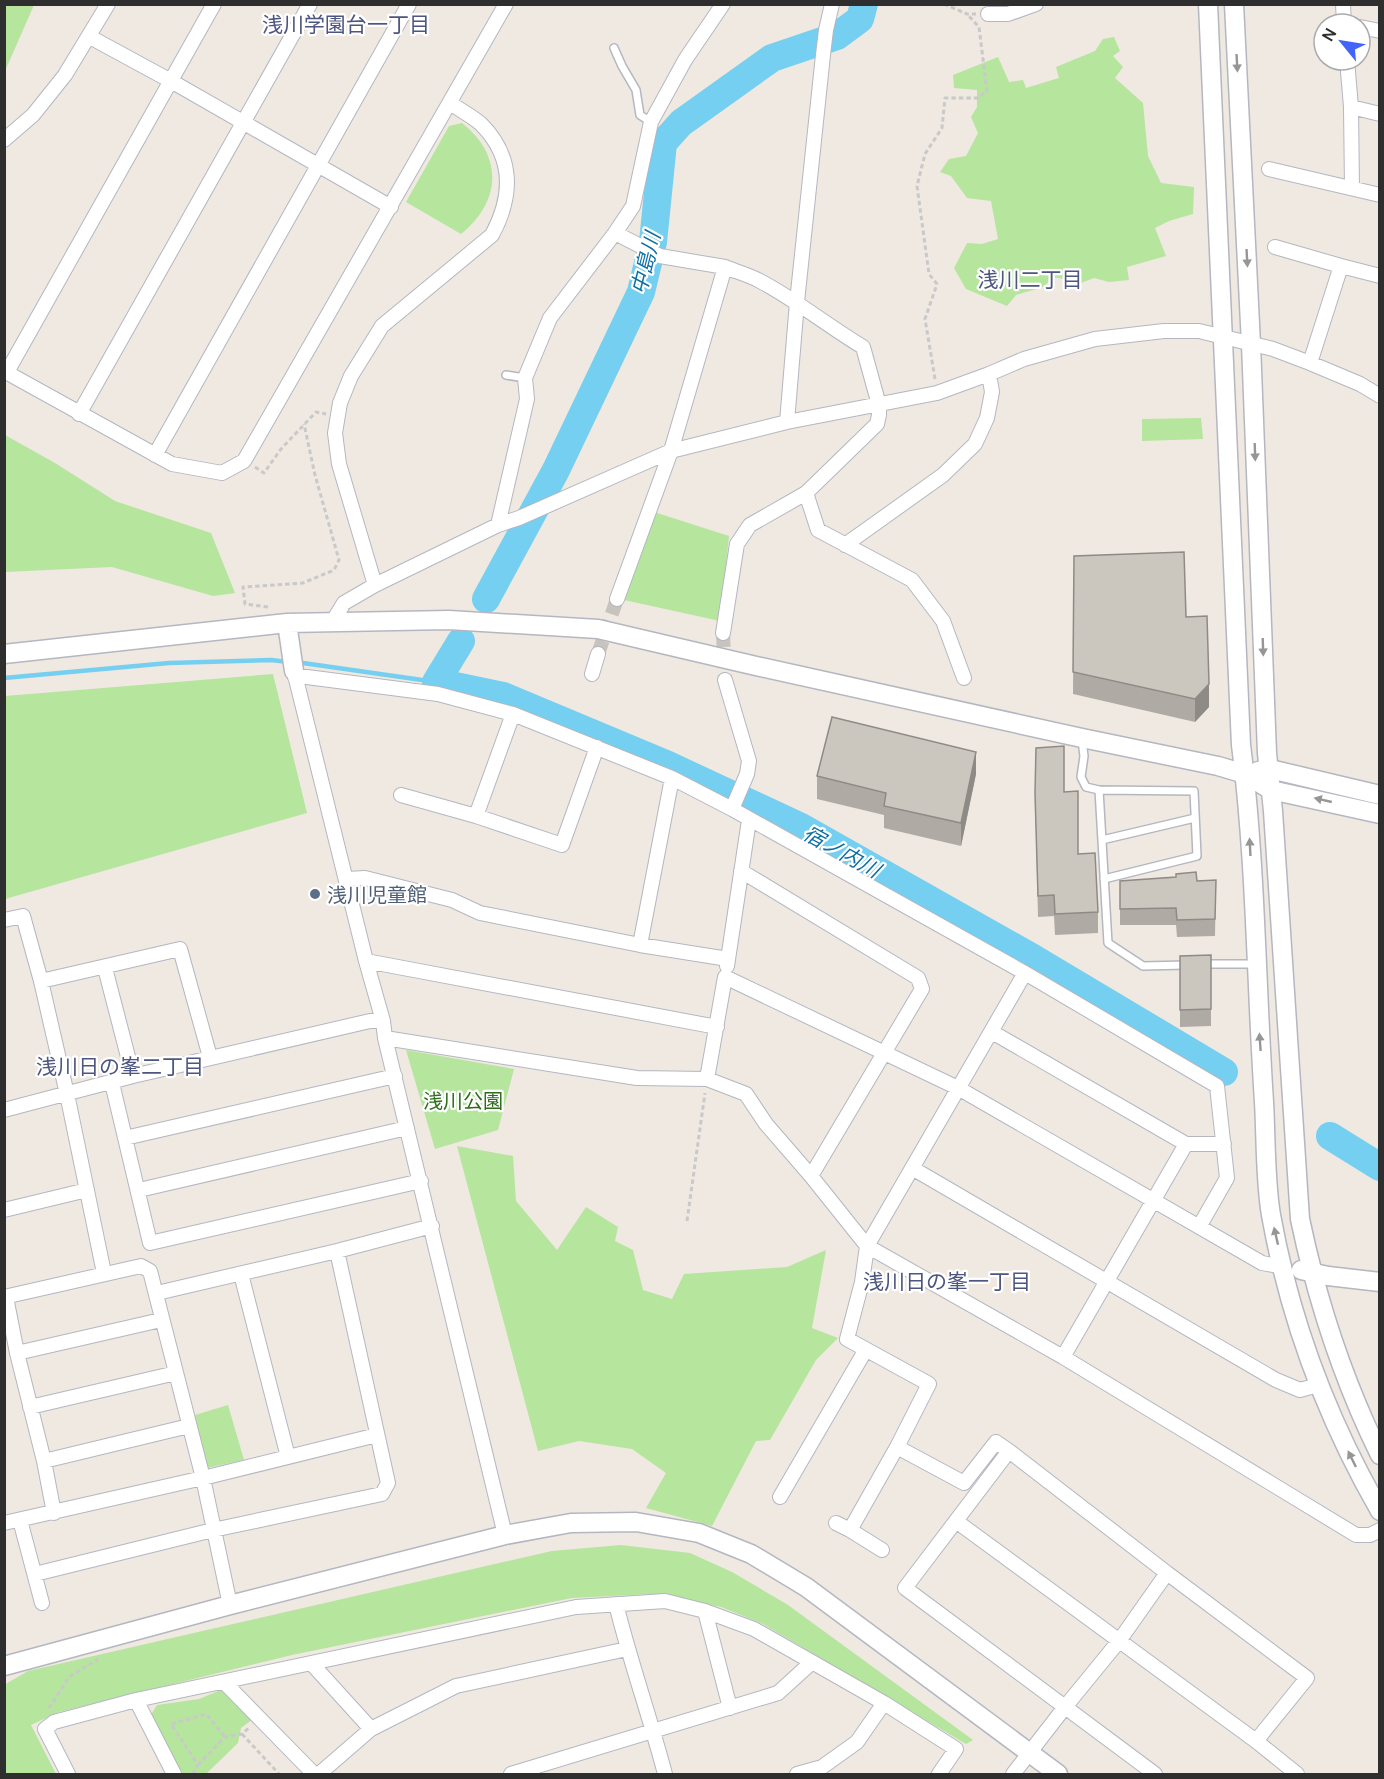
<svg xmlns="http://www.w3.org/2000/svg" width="1384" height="1779" viewBox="0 0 1384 1779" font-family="Manrope,'Noto Sans JP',sans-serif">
<rect width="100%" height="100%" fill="#efe9e1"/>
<!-- green -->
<path fill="#b6e59e" d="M5 4 34 5 5 71 4 5Z
M1114 37 1120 51 1113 56 1123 67 1115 78 1143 103 1148 156 1161 183 1194 187 1193 214 1169 221 1155 228 1166 256 1127 267 1129 280 1109 282 1094 278 1081 283 1054 277 1043 287 1016 295 1007 306 966 289 954 268 967 243 982 244 998 239 991 201 967 198 951 176 940 172 949 159 966 156 978 133 971 117 977 107V90L954 88 953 75 998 57 1009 82 1023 80 1026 88 1059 78 1056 67 1095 51 1103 39Z
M462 123C503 155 502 201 461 234L406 202 449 126Z
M1201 418 1203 439 1142 441V419Z
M5 435 55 463 115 501 211 533 235 593 213 596 112 567 5 572Z
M654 512 729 536 720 621 624 600Z
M273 674 307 813 5 899V696Z
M406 1050 514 1069 498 1130 435 1149Z
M457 1146 513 1156 516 1201 557 1250 586 1207 618 1227 615 1241 633 1250 643 1290 672 1299 684 1274 787 1267 826 1250 812 1328 838 1338 816 1360 770 1440 756 1441 712 1526 646 1508 666 1473 632 1449 579 1441 538 1451Z
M228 1405 244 1460 207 1468 195 1415Z
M621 1545 690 1553 732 1572 788 1605 973 1740 966 1744 763 1624 721 1607 652 1594 572 1598 292 1655 59 1712 31 1725 56 1774H5L4 1685 28 1671 552 1551Z
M223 1689 253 1719 241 1728 238 1743 206 1774H183L150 1716 157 1705 199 1699Z"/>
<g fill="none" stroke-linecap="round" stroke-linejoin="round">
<!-- stream -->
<path stroke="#75cff0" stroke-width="4.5" d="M296 662 436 682
M4 678 169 663 271 660 288 662"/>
<!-- river -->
<path stroke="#75cff0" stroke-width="28" d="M486 599 556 470 641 292 653 242 663 143 681 123 772 58 837 36 860 19 864 4
M461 641 436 682 503 696 668 765 801 827 1033 958 1224 1072
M1330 1136 1380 1167"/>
<!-- minor-tunnel -->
<path stroke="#c8c4bd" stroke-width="14" stroke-dasharray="14 7" stroke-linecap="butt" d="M723 633 725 680
M598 654 617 599"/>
<defs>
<path id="service" d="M614 48 622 66 636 90 640 115 651 122
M506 375 525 378
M1082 740 1084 756 1081 777 1086 787 1099 790 1108 943 1143 966 1187 965
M1099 790 1194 791 1197 856 1104 879
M1102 840 1195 818
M1204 964H1256"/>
<path id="minor" d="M1343 4 1344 24
M988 14H1008L1036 4
M1360 27 1380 31
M90 37 171 81 391 207
M1347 60 1351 107 1352 188
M1351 107 1380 114
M4 140 33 115 65 75 108 4
M1269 169 1380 195
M615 233 633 206 651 122 685 60 723 4
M1275 247 1341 266
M1310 363 1341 266 1380 276
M4 371 172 464 222 473 244 461 506 4
M7 372 214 4
M79 414 310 4
M787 422 797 302 823 55 826 30 832 4
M155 455 409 4
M806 493 818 530 912 580 943 621 964 678
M498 525 527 399 525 378 550 318 615 233 660 256 725 267 671 451 617 599
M845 545 943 475 975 444 987 418 992 392 989 374
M375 585 339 464 335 433 340 403 351 376 382 326 492 235C513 196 514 157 481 124 472 116 460 110 450 103
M333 621 344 603 375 585 498 525 519 518 671 451 787 422 937 393 989 374 1024 359 1095 339 1164 331H1199L1273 349 1310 363 1360 384 1380 396
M723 633 737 544 750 525 806 493 877 424 879 415V405L863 347C828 326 796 300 760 281 749 275 737 272 725 267
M294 671 366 961 383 1021 385 1038 505 1535
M592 674 598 654
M295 677H307L438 694 513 714 672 778 732 809 1025 973 1217 1086 1227 1178 1199 1227
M725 680 749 761 747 774 732 809
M401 795 476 816 562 845 597 747
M476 816 513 714
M741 871 918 978 922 989 811 1176
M347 879 365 878 452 900 480 913 640 945 728 959
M4 920 23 916 41 981
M640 945 672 778
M366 961 717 1027
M727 966 749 820
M105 968 133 1076
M992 1032 1186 1144H1224
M385 1038 637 1078 707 1079 746 1094 766 1124 811 1176 867 1246 1063 1357 1356 1535H1370L1380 1530
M707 1079 725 977 958 1088 1262 1263 1284 1267
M112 1083 150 1243 421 1181
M4 1110 133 1076 370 1021H383
M125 1138 395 1076
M912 1168 1276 1380 1300 1390 1318 1385
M139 1190 407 1128
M4 1210 87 1190
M104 1273 67 1094 41 981 180 949 210 1057
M241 1274 288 1457
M157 1293 337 1251 432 1226
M4 1297 141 1266 150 1271 203 1478 230 1605
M6 1297 17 1353
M1063 1357 1186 1144
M30 1407 176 1373
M1009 1451 996 1442 964 1483 897 1447 929 1384 847 1339 862 1282 867 1246 1025 973
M44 1461 189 1426
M780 1497 865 1351
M54 1513 44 1461 17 1353 161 1320
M20 1520 42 1603
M956 1521 1256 1741 1297 1774
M4 1523 203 1478 377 1435
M836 1523 850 1530
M882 1550 850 1530 897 1447
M1167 1573 1307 1678 1256 1741
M35 1574 213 1530 382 1494 388 1483 337 1251
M616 1604C630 1661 650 1717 665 1774
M705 1611 730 1708
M312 1664 371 1729
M224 1682 314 1774
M136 1700 174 1774
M68 1774 45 1729 54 1722 136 1700 576 1607 665 1601 705 1611 754 1629 884 1703 956 1749 939 1774
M319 1774 371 1729 456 1686 627 1649
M511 1774 778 1693 811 1663
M797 1774 822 1767 857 1742 884 1703
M1013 1774 1065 1707 1119 1641 1167 1573 1009 1451 905 1588 1155 1774"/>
<path id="tertiary" d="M1208 4 1241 745C1256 863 1256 983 1264 1102 1266 1137 1265 1180 1271 1215 1290 1321 1326 1417 1380 1511
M1234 4 1251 344 1267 753 1273 811 1300 1219C1317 1300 1343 1380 1380 1455
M287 623 294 671
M4 654 287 623 449 620 598 629 756 666 1082 738 1218 766 1245 774 1271 790 1380 814
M1258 771 1270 769 1380 795
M1301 1270 1328 1276 1380 1282
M4 1666 230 1605 505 1535 571 1523 636 1522 699 1533 751 1554 806 1587 1058 1774"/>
</defs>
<!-- service casing -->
<use href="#service" stroke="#b4b7c1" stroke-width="10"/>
<!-- minor casing -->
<use href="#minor" stroke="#b4b7c1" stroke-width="16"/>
<!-- tertiary casing -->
<use href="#tertiary" stroke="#b4b7c1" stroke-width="21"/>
<!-- path -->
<path stroke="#c9c9c9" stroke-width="3" stroke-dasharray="4.5 3" stroke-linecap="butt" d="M944 4 967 14H976
M935 379 925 319 937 284 929 274 917 186 925 154 942 128 945 98H978L987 91 979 27 967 14
M255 467 264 473 281 449 316 412 326 414
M268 607 245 604 243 587 303 583 334 570 339 560 315 475 304 424
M687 1221 705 1093
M49 1708 69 1677 98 1659
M242 1734 279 1774
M198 1765 225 1737 242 1734 250 1727
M193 1774 198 1765 171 1724 206 1714 225 1737"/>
<!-- service -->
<use href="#service" stroke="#fff" stroke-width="7"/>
<!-- minor -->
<use href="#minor" stroke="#fff" stroke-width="14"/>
<!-- tertiary -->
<use href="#tertiary" stroke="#fff" stroke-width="18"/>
</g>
<!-- wall -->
<path fill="#afaba4" d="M1074 556 1186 617 1209 707 1195 722 1073 694Z
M976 774 961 846 884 828V815L817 799V776Z
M1064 792 1078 854 1098 912V933L1055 935 1054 916 1038 917 1035 793Z
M1216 880 1215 936 1177 937 1176 925H1120V881H1197Z
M1211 955V1026L1180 1027V956Z"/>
<!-- shaded-wall -->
<path fill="#8e8b86" d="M1209 684V707L1195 722V699Z
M976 752V774L961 846V823Z"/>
<!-- building -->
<path fill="#cbc7bf" stroke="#8e8b86" stroke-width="1.5" d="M1184 552 1186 617 1207 616 1209 684 1195 699 1073 672 1074 556Z
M832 717 976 752 961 823 884 806 886 793 817 776Z
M1064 746V792L1078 791V854L1095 853 1098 912 1055 914 1054 895 1038 896 1035 793 1036 748Z
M1196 872 1197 881 1216 880 1215 919 1177 920 1176 908 1120 909V881L1176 877V874Z
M1211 955V1009L1180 1010V956Z"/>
<!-- one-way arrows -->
<defs><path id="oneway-solid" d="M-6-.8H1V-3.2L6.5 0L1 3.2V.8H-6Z" transform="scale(1.5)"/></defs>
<g fill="#969696">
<use href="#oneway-solid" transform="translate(1237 63) rotate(87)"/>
<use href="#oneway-solid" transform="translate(1247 258) rotate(87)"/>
<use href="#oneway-solid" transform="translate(1255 452) rotate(88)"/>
<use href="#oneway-solid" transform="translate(1263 647) rotate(88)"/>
<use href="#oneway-solid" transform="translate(1323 800) rotate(-167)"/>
<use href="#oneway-solid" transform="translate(1250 847) rotate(-93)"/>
<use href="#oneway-solid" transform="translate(1260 1042) rotate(-94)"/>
<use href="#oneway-solid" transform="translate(1276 1236) rotate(-103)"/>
<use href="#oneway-solid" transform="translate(1352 1459) rotate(-116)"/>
</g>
<!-- markers -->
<circle fill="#5c6f8a" stroke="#fff" stroke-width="2" cx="315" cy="894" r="6"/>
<g text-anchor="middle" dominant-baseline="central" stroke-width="4.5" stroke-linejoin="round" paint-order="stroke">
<!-- service labels -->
<g font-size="20" fill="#4e5e75" stroke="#fff" text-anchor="start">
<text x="327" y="894">浅川児童館</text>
</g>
<!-- park labels -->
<g font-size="20" fill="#2c6e1b" stroke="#fff">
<text x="463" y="1100">浅川公園</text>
</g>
<!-- neighbourhood labels -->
<g font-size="21" fill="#4d5680" stroke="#fff">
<text x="346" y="24">浅川学園台一丁目</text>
<text x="1030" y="279">浅川二丁目</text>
<text x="120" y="1066">浅川日の峯二丁目</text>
<text x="947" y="1281">浅川日の峯一丁目</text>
</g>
<!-- water labels -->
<g font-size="21" font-style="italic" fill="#0d6fa3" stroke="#fff">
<text transform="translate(645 263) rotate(-76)">中島川</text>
<text transform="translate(842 851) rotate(29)">宿ノ内川</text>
</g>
</g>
<!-- border -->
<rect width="1384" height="1779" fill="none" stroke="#2e2e2e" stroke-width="12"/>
<!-- north arrow -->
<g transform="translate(1342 42) rotate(300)"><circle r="28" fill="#ffffff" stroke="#ababab" stroke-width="1.5"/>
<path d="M0-4.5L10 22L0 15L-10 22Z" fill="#4264fb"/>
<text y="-9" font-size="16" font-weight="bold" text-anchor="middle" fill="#2e2e2e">N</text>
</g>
</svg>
